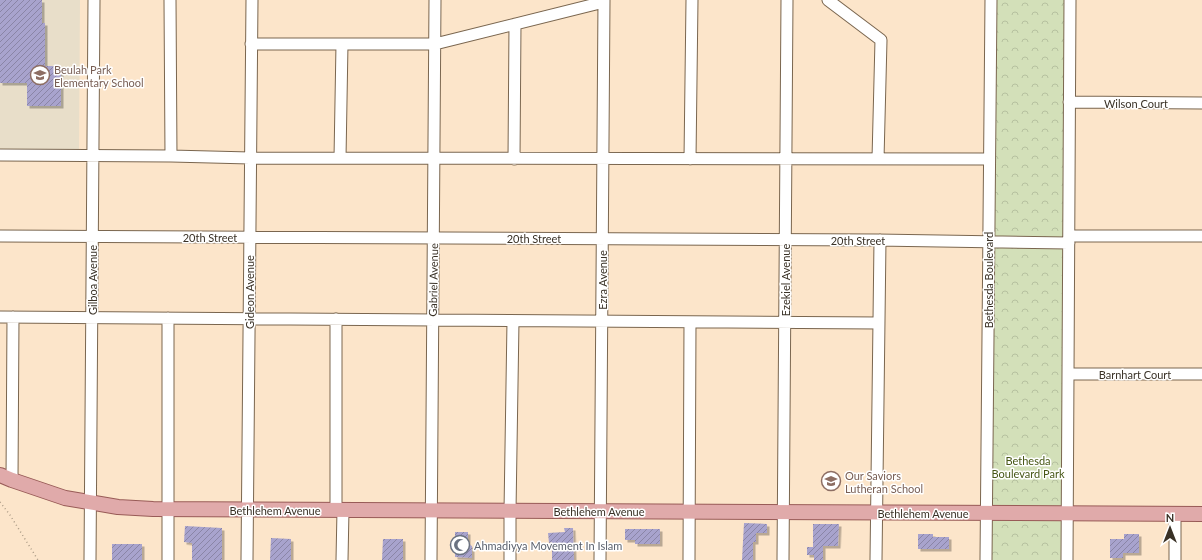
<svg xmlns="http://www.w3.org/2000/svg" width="1202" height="560" viewBox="0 0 1202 560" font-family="Lato,sans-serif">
<defs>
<pattern id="park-crowns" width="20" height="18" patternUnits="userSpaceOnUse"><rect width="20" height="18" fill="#d3e0b9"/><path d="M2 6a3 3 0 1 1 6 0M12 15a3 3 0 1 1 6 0" fill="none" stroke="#b6c19f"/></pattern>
<pattern id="building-hatch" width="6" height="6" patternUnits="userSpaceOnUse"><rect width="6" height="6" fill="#a8a3cd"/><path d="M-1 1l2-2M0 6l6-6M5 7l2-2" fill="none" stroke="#8a85a6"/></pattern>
<filter id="shadow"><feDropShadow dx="2.5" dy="2.5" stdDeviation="0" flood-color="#0004"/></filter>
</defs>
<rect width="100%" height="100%" fill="#fce5ca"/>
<!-- education -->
<path fill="#e8dec9" d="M0 0H80L79 150 0 149Z"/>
<!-- park -->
<path fill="url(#park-crowns)" d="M991 0H1070L1067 560H987Z"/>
<!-- building -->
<path fill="url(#building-hatch)" filter="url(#shadow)" d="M0 0H42V23H45V66H61V106H27V83H0Z
M744 523 767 524V533H756V542H753V560H742Z
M813 524H839L838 546H823V560H814V555H807V547H813Z
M185 526 222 528V560H192V543L184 542Z
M564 528H573L574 560H552V542L549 543 548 533 565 532Z
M625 529H660V544H635V540H625Z
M455 532H468V544L472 546V558L455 557Z
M918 534H933V537H949V549H918Z
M1124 534H1139V553H1123V558H1110V539H1124Z
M271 538 291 539V560H270Z
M383 539H403V560H382Z
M112 544H142V560H112Z"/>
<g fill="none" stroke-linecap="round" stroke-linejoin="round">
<defs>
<path id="minor" d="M170 0 171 156
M828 0 881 40 878 159
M251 44H435L604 2
M1069 102 1202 103
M0 155 171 156 250 158 989 159
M340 158 342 44
M514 159 515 24
M690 159 692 0
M0 236 877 240 1069 243
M1069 236H1202
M0 317 879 323
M1068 374H1202
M12 480 13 317
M336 510V319
M90 560 94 0
M168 560V318
M247 560 252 0
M342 560 343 510
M431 560 435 0
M510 560V511L513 321
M600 560 604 0
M689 560 690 322
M783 560 787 0
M876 560 880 240
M986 560 991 0
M1067 560 1070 0
M1175 560V514"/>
<path id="major" d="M0 475 12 480 65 498 118 507 153 509 1202 514"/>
</defs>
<!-- minor casing -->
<use href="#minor" stroke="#7a664f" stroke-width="13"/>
<!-- major casing -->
<use href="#major" stroke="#985b57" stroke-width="16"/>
<!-- path -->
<path stroke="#ab9b86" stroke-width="1.5" stroke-dasharray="1 3" stroke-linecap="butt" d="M0 502 10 515 38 560"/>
<!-- minor -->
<use href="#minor" stroke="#fff" stroke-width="11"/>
<!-- major -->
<use href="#major" stroke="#e0aaaa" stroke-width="14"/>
</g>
<!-- icons -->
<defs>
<symbol id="school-ring" viewBox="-11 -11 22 22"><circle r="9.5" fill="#fff" stroke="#8d6e63" stroke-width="1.5"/><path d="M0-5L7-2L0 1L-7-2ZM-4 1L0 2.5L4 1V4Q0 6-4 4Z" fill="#8d6e63"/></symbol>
<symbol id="mosque-ring" viewBox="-11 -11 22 22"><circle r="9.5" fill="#fff" stroke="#6b7280" stroke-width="1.5"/><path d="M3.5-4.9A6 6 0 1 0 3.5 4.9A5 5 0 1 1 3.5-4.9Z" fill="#6b7280"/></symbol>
</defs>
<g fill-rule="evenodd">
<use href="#school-ring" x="29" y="64" width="22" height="22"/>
<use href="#school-ring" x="820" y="470" width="22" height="22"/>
<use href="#mosque-ring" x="449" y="534" width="22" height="22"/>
</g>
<g text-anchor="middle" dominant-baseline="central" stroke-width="3" stroke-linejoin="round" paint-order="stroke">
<!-- education labels -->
<g font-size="11" fill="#785e54" stroke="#fff" text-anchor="start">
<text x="54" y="69">Beulah Park<tspan x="54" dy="13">Elementary School</tspan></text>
<text x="845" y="475">Our Saviors<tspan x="845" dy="13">Lutheran School</tspan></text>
</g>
<!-- street labels -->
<g font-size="11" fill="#393126" stroke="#fff">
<text x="1136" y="103">Wilson Court</text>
<text x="210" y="237">20th Street</text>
<text x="534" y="238">20th Street</text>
<text x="858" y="240">20th Street</text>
<text transform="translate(92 280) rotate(-90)">Gilboa Avenue</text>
<text transform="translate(433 280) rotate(-89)">Gabriel Avenue</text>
<text transform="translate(602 280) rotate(-90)">Ezra Avenue</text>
<text transform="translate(785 280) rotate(-90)">Ezekiel Avenue</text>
<text transform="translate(988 280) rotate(-90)">Bethesda Boulevard</text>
<text transform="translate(249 292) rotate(-90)">Gideon Avenue</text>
<text x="1135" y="374">Barnhart Court</text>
<text x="275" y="510">Bethlehem Avenue</text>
<text x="599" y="511">Bethlehem Avenue</text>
<text x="923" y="513">Bethlehem Avenue</text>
</g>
<!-- park labels -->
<g font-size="11" fill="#475716" stroke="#fff">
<text x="1028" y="460">Bethesda<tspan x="1028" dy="13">Boulevard Park</tspan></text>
</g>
<!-- worship labels -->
<g font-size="11" fill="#5b616d" stroke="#fff" text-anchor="start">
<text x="474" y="545">Ahmadiyya Movement In Islam</text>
</g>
</g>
<!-- north arrow -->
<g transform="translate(1170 528)" stroke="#ffffff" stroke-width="3" paint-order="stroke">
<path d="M0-3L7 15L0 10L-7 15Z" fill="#393126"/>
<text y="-6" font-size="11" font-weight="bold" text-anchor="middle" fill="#393126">N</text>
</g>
</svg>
